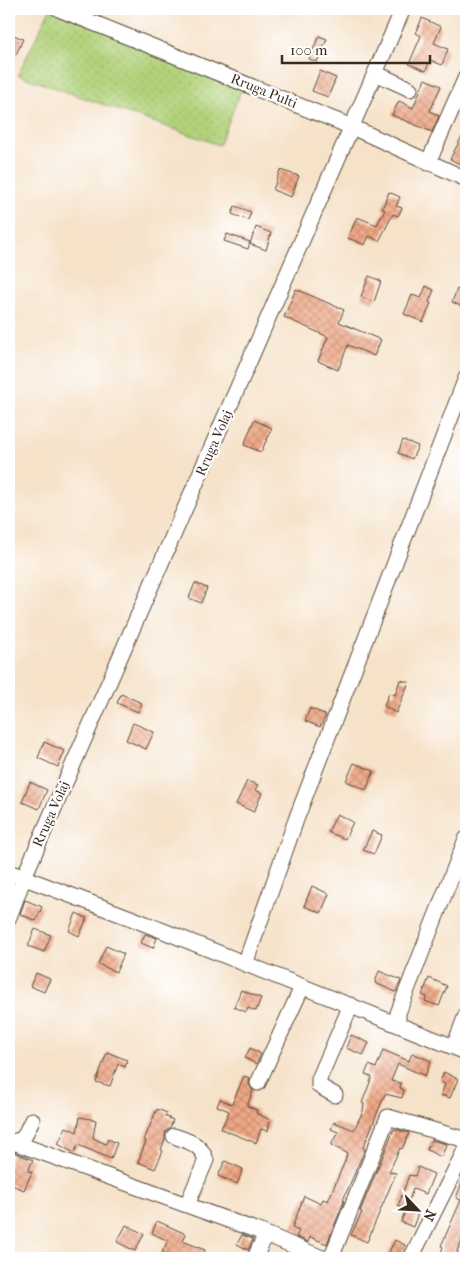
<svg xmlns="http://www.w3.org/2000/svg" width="475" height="1267" viewBox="0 0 475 1267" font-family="'IM FELL French Canon',serif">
<defs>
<pattern id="grass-dots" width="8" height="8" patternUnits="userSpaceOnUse" patternTransform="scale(1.25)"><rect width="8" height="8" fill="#b0d179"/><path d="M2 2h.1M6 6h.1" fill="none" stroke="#98b468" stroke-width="1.8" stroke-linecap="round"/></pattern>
<pattern id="building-cross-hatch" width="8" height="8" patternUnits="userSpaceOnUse" patternTransform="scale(1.25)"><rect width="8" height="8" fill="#f0a886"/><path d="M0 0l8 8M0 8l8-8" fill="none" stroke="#c4896d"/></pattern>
</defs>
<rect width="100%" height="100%" fill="#fff"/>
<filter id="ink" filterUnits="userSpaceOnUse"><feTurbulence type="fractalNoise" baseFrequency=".02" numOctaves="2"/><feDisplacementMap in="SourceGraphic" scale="10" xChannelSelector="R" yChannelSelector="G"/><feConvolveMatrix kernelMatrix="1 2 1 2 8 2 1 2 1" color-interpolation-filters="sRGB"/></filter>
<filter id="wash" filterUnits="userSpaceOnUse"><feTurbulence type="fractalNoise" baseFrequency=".0096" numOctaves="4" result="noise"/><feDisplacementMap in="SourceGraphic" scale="20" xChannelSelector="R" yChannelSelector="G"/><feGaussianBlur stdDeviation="1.12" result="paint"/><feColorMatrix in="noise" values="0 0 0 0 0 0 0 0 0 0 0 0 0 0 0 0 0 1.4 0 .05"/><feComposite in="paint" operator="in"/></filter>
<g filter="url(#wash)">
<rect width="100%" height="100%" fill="#f6e2c9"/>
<!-- grass -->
<path fill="url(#grass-dots)" stroke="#767e4c" d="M50 9 243 86 219 145 18 75Z"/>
<g id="blocks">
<!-- building -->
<path fill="url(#building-cross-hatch)" d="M422 18 441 27 434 43 448 49 442 65 430 60 426 71 409 64 421 36 416 33Z
M9 33 23 39 16 55 9 52Z
M319 36 327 39 317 62 309 59Z
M320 71 336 78 328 97 312 91Z
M425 79 441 86 430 111 439 116 432 132 392 115 399 101 413 108Z
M466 129V161L464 166 450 159Z
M280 170 299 176 291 197 273 190Z
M389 192 400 197 396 206 402 208 398 216 393 214 379 241 369 236 365 245 348 238 357 217 377 225 385 210 382 209Z
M235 206 251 212 248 220 232 214Z
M256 227 271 233 266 250 250 244Z
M227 234 250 242 248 249 224 241Z
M369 276 381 281 374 302 361 297Z
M426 286 434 290 429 302 431 303 423 322 404 314 412 295 421 298Z
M296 289 344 310 339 322 381 340 374 356 348 345 338 370 318 361 328 337 284 317Z
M457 289 466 293V308L452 302Z
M254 420 272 428 261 452 244 445Z
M403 440 418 446 412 459 398 453Z
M195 583 207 588 201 603 189 598Z
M400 680 409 682 396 713 384 706 389 693 395 695Z
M121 694 142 703 138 712 117 703Z
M310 708 326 715 320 727 305 721Z
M133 723 154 732 146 749 126 740Z
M44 742 65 751 58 767 38 758Z
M354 763 374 771 366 790 346 781Z
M247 781 258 785 255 790 262 793 254 812 236 804Z
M30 782 47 790 39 809 22 802Z
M337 814 353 822 345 839 328 832Z
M372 831 382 835 374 854 363 850Z
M312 886 329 894 321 913 304 906Z
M25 900 42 907 36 921 20 914Z
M76 913 87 918 79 936 69 931Z
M35 929 51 935 44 952 28 946Z
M145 934 157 938 153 948 141 943Z
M106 946 124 954 116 972 98 964Z
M379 971 401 980 396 992 375 983Z
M36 973 50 979 44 992 30 986Z
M429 978 447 986 439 1006 425 1001 427 997 422 995Z
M241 990 261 998 256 1011 248 1008 246 1012 234 1007Z
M351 1035 369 1043 363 1055 346 1048Z
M250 1048 261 1054 256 1064 245 1058Z
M383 1050 409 1061 412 1053 431 1061 425 1076 398 1064 391 1081 401 1083 400 1088 404 1090 402 1098 385 1094 363 1148 365 1149 343 1200 344 1201 327 1244 310 1237 308 1242 296 1237 299 1231 292 1228 304 1196 321 1204 323 1199 328 1201 345 1161 347 1153 331 1145 338 1132 331 1129 334 1122 354 1130 363 1111 364 1104 362 1103 372 1077 365 1074 369 1065 376 1068Z
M107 1052 127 1060 125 1067 118 1064 110 1086 96 1082Z
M444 1072 458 1079 450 1098 441 1095 445 1084 440 1081Z
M244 1076 250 1078 249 1084 253 1091 247 1106 257 1110 256 1113 270 1120 268 1131 261 1129 256 1143 221 1129 229 1111 217 1106 220 1099 232 1104Z
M157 1109 167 1113 165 1116 173 1120 170 1128 165 1132V1139L161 1150 163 1151 155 1169 138 1162 146 1141 144 1140Z
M80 1117 96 1120 93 1138 106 1144 108 1139 117 1143 111 1159 78 1145 74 1153 58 1144 66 1127 77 1132Z
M394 1129 409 1133 402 1149 400 1148 389 1172 396 1173 367 1242 351 1235 362 1212 360 1211Z
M431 1140 447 1144 441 1157 427 1150Z
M13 1152 33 1160 28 1171 32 1172 24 1190 9 1184V1163Z
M225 1161 243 1169 237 1184 218 1176Z
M418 1167 434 1174 426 1194 413 1189 406 1208 418 1213 413 1227 401 1222 406 1209 398 1206 409 1175 415 1176Z
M466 1172V1231L457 1251 458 1252 456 1258H439L443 1247 441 1246 461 1200 456 1198Z
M157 1221 186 1234 183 1241 205 1250 202 1258H176L162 1252 168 1241 152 1233Z
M126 1225 144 1234 135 1251 117 1242Z
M242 1235 253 1239 248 1250 237 1244Z
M395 1240 405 1245 402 1258H386Z"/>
</g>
</g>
<g filter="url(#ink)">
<use href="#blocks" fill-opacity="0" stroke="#574638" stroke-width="1"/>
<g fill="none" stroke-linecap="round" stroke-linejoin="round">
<defs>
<path id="minor" d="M59 9 352 127 466 179
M375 73 410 89
M428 163 466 77
M9 872 136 920 466 1052
M9 917 24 877 403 9
M245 964 297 817 466 378
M398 1024V1013L466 839
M454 1047 466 1015
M258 1083 302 987
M335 1095 319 1086V1079L351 1005
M174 1136C188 1141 201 1144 206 1160L187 1205
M9 1141 13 1142 23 1139 32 1120
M13 1142 261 1232 322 1258
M255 1258 265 1235
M331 1258 388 1117 466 1140
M411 1258 466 1148"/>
</defs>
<!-- minor casing -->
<use href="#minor" stroke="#574638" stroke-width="17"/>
<!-- minor -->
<use href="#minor" stroke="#fff" stroke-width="15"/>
</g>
</g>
<g text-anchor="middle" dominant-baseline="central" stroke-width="4.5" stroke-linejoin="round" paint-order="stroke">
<!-- street labels -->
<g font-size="14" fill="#3b2a1e" stroke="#fff">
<text transform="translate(264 91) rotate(22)">Rruga Pulti</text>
<text transform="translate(214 443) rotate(-66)">Rruga Volaj</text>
<text transform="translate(51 814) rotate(-66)">Rruga Volaj</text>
</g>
</g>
<!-- margin -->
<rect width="475" height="1267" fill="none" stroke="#fff" stroke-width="30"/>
<!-- north arrow -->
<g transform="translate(418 1210) rotate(115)" stroke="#ffffff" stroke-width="4" paint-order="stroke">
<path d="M0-4L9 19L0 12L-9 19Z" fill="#3b2a1e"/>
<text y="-8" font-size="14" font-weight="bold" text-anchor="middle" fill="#3b2a1e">N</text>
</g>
<!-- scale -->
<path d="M282 55v8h148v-8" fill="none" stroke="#3b2a1e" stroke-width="2.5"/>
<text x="290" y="55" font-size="15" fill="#3b2a1e" stroke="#ffffff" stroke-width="4" paint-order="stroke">100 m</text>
</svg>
